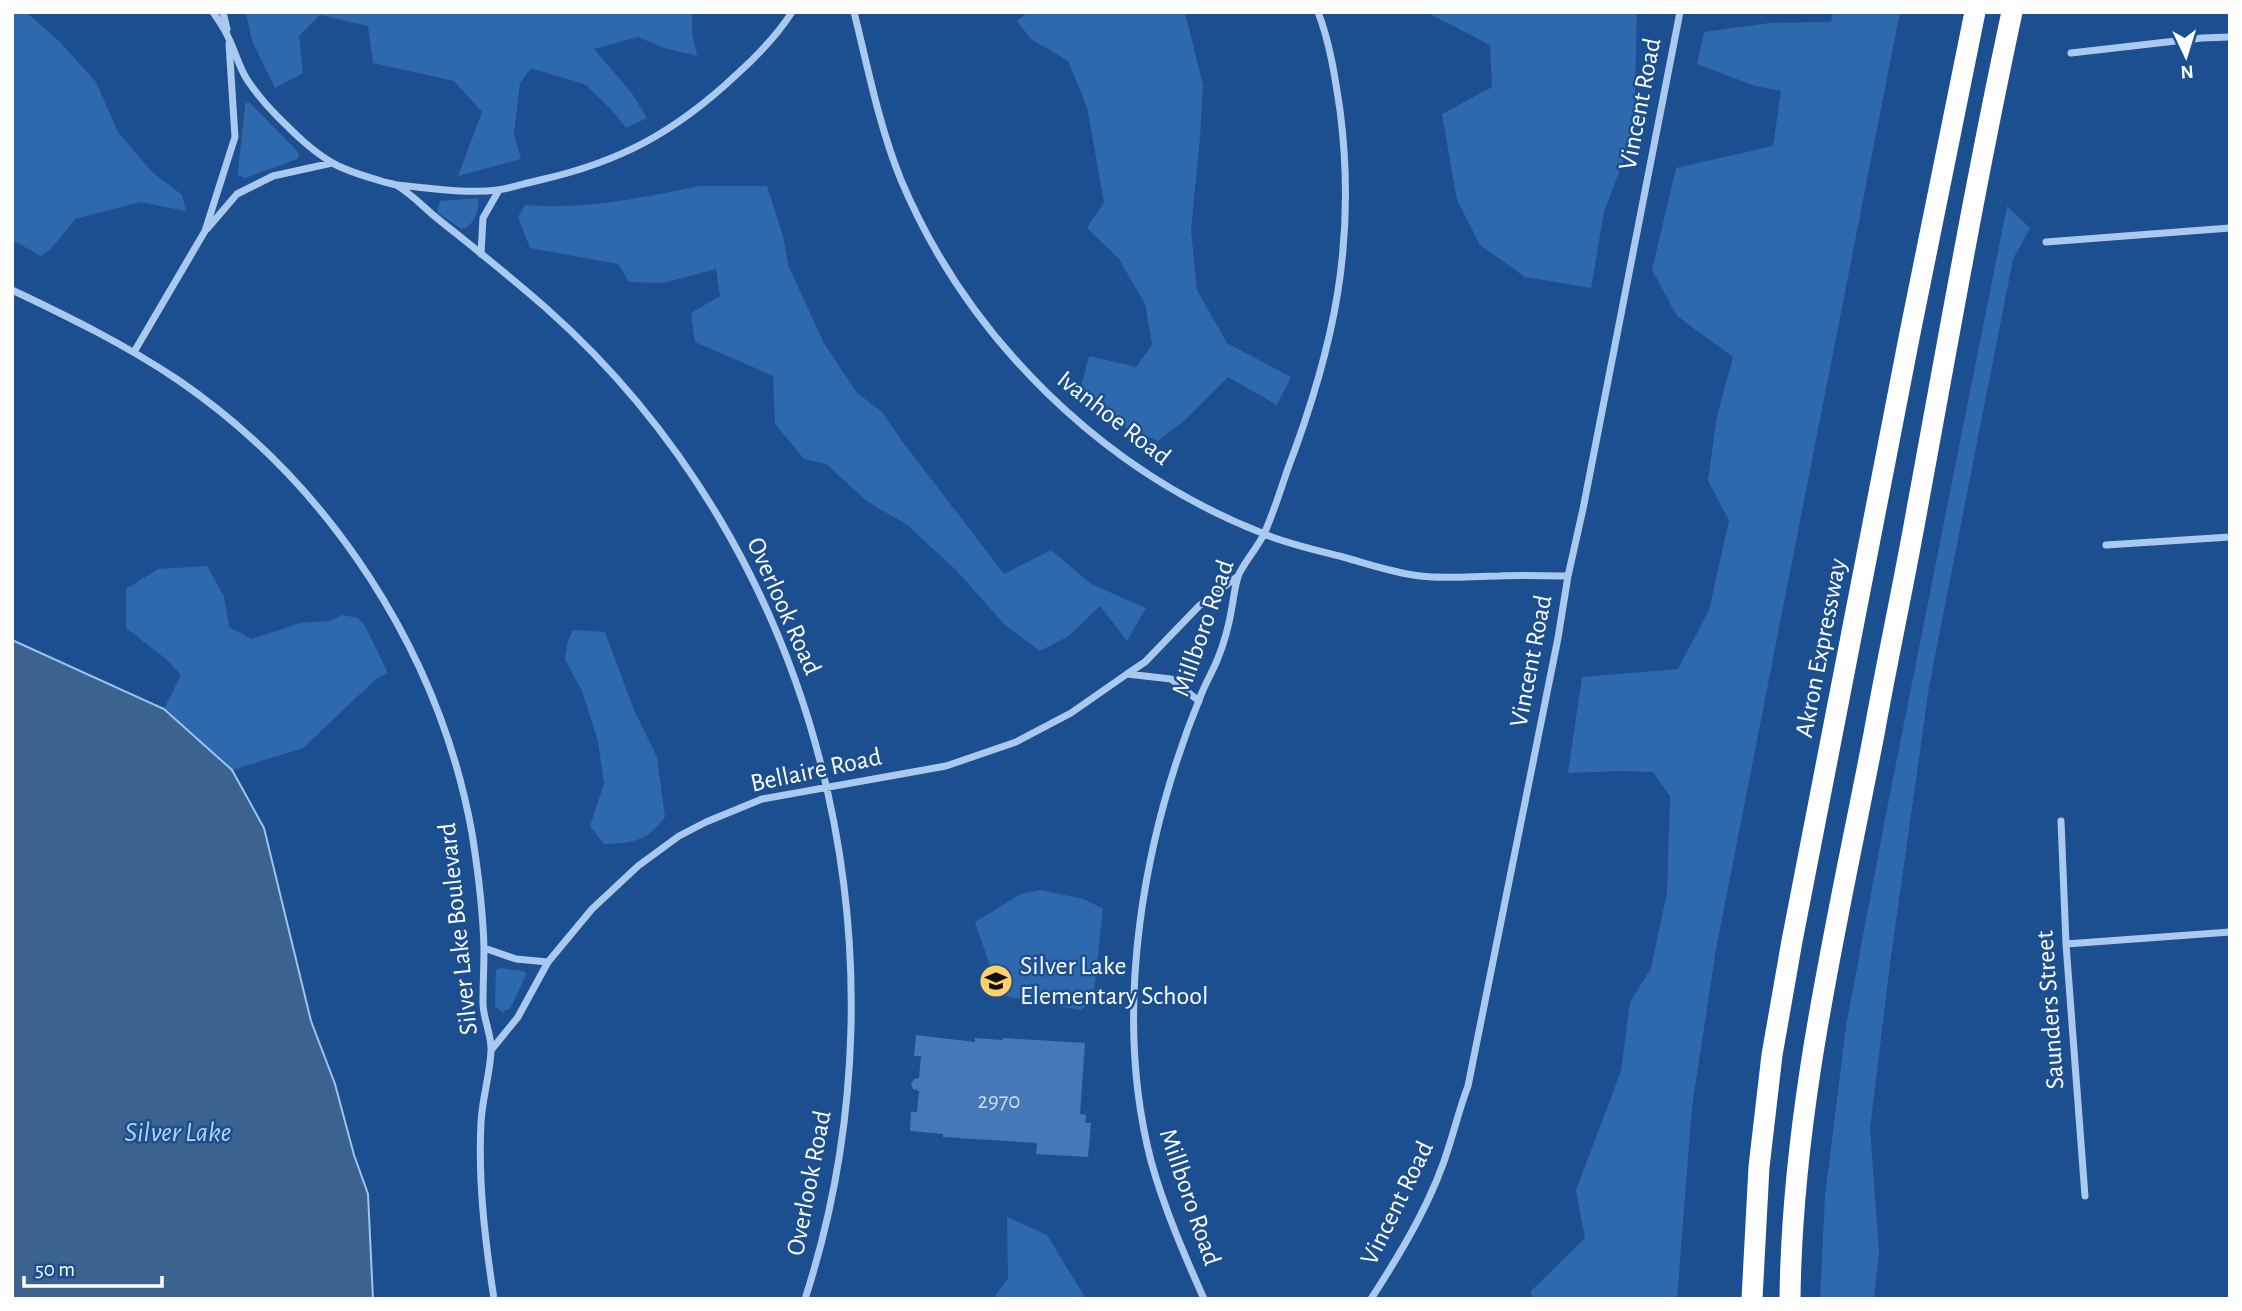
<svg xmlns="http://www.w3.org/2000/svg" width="2242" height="1311" viewBox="0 0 2242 1311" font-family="'Alegreya Sans',sans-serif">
<rect width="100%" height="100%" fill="#1b4f8f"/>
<!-- green -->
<path fill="#2e69ad" d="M12 12H26L60 42 96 82 118 132 151 171 182 195 186 211 140 202 75 219 50 250 41 256 12 240Z
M246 12H692V33L697 56 664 48 638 37 594 49 631 92 647 118 626 128 611 109 586 85 531 68 520 83 514 134 521 159 458 176 482 112 454 81 373 63 368 26 320 15 299 36 303 73 275 88 252 41Z
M1028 12H1185L1203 85 1200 138 1191 230 1197 290 1227 343 1291 377 1277 405 1228 377 1185 420 1158 441 1110 421 1080 391 1089 356 1136 367 1152 345 1145 304 1119 259 1087 228 1104 202 1087 107 1068 61 1031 39 1017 21Z
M1426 12H1637L1634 132 1604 212 1591 288 1525 277 1480 245 1457 200 1442 114 1492 87 1490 45Z
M1833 12H1900L1716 949 1692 1107 1677 1299H1532L1531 1291 1585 1238 1576 1190 1621 1071 1630 1002 1651 968 1667 893 1670 796 1653 772 1619 771 1568 773 1582 677 1678 669 1709 610 1729 521 1708 480 1717 416 1733 357 1677 316 1652 270 1676 168 1773 146 1781 91 1755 86 1697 64 1704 32 1770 23 1831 22Z
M249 102 297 151 299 155 297 159 245 178 238 175V171L245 107V104Z
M699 186H767L783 236 788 265 824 343 857 393 881 411 902 441 1004 574 1051 550 1091 584 1146 608 1127 641 1100 606 1069 636 1040 651 1005 625 957 571 906 524 868 502 826 464 804 459 775 424 773 376 695 342 691 313 720 296 716 269 663 283 629 282 618 264 530 248 518 217 525 205C583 210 642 198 699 186Z
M478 198C480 210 474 226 462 229L438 213 437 210 440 201Z
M2007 206 2030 228 2013 259 1929 687 1890 964 1870 1129 1879 1251 1874 1299H1820L1825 1196 1846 1026 1886 814Z
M207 566 224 596 229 627 252 639 300 623 330 621 342 615 358 618 365 626 388 673 376 679 303 748 232 770 164 709 181 675 166 659 126 628V589L158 569Z
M573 630 605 632 634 710 657 757 665 817C647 841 634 843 604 844L590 826 604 784 598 741 582 691 565 659 568 640Z
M1040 890 1084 899 1103 909 1093 1002 1080 1010 1000 995 975 922 1021 894Z
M501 968 523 971 526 972V975L510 1009 502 1012 495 1006 496 970Z
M1007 1217 1047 1235 1086 1299H993L1008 1278Z"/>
<!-- water -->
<path fill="#3c6290" stroke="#9cc4f0" stroke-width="2" d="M12 640 164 709 232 770 264 828 311 1021 335 1084 354 1155 368 1194 373 1299H12Z"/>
<!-- building -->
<path fill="#4478b7" d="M916 1035 975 1042V1038L1003 1040V1038L1085 1043 1080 1114 1086 1115 1085 1123H1091L1088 1157 1036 1154 1037 1143 943 1137V1134L910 1131 911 1112H917L919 1091 913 1089 911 1084 914 1079 919 1078 921 1056H914Z"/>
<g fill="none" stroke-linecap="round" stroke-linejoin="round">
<!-- minor -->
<path stroke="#a9c9ee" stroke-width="7" d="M213 12C219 21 225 29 229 39 236 53 239 68 248 81 256 93 267 106 278 117 294 133 311 150 331 162 345 171 365 176 381 181 386 183 391 183 396 185 411 193 425 209 438 219 474 248 511 277 546 308 821 552 918 951 805 1299
M223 12 227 29
M854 12C868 68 879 126 901 180 968 339 1102 470 1262 533 1287 544 1316 550 1343 557 1368 564 1394 573 1420 576 1446 579 1473 576 1499 576 1522 575 1545 576 1568 576
M2071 53 2202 38 2230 37
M397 185C431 188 465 194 498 190 512 188 526 183 540 180 620 162 675 132 735 76 756 57 777 36 792 12
M207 229 237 194 273 176 332 163
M2046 242 2230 228
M481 254 483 218 499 190
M12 290C69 317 126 345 178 380 330 484 439 652 472 833 478 871 483 910 484 948 484 967 483 985 483 1003 483 1019 492 1035 491 1051 490 1075 482 1099 481 1123 478 1182 485 1240 494 1299
M134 352 205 231 235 137 229 44
M2106 545 2230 537
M1127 674 1145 662 1199 606 1238 576
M2061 821 2066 944 2085 1196
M2066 944 2230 932
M484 948 516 959 548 962
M492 1049 518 1017 548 962 592 909 638 866 679 836 706 822 762 799 946 766 1016 742 1071 713 1127 674 1171 679 1199 701
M1204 1299C1184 1254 1164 1208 1151 1161 1112 1011 1143 837 1201 695 1206 682 1213 671 1218 658 1225 641 1229 625 1232 607 1234 596 1235 584 1239 574 1246 560 1257 548 1264 534 1273 514 1280 492 1287 471 1334 348 1357 242 1340 110 1335 77 1330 43 1318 12
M1371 1299C1402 1251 1434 1198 1450 1143 1456 1124 1461 1104 1468 1086L1558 638 1568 576 1583 509 1680 12"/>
<!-- motorway -->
<path stroke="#fff" stroke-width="21" d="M1752 1299 1759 1167 1772 1055 1792 941 1910 333 1975 12
M1790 1299C1792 1108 1838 921 1874 734 1887 661 1903 588 1916 515 1947 347 1976 179 2012 12"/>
</g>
<!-- icons -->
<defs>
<symbol id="school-disc" viewBox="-11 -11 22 22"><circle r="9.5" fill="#ffd166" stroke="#1b4f8f"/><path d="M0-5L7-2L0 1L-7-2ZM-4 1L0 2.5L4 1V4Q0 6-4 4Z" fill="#111"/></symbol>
</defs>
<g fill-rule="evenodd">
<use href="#school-disc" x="977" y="962" width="38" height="38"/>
</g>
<g text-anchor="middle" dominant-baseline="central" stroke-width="5" stroke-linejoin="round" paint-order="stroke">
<!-- number labels -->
<g font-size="23" fill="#d0dded">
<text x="999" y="1101">2970</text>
</g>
<!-- street labels -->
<g font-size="26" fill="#fff" stroke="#1b4f8f">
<text transform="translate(1640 104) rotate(-79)">Vincent Road</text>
<text transform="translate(1114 418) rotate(38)">Ivanhoe Road</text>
<text transform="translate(784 606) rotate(66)">Overlook Road</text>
<text transform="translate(1203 628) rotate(-71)">Millboro Road</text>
<text transform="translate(1821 648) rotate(-79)">Akron Expressway</text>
<text transform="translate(1531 661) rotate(-79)">Vincent Road</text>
<text transform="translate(816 770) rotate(-12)">Bellaire Road</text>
<text transform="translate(458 929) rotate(-96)">Silver Lake Boulevard</text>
<text transform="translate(2050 1010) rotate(-94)">Saunders Street</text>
<text transform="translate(809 1183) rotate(-79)">Overlook Road</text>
<text transform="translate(1190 1197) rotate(71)">Millboro Road</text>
<text transform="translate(1397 1203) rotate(-64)">Vincent Road</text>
</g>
<!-- poi labels -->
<g font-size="26" fill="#fff" stroke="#1b4f8f" text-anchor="start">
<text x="1020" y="966">Silver Lake<tspan x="1020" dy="30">Elementary School</tspan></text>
</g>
<!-- water labels -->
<g font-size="28" font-style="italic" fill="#b5d3f5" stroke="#1b4f8f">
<text x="178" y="1133">Silver Lake</text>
</g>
</g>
<!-- border -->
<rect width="2242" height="1311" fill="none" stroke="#ffffff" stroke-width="28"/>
<!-- north arrow -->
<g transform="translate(2186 56) rotate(176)" stroke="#1b4f8f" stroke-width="5" paint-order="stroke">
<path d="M0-5L12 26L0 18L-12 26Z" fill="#ffffff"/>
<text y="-10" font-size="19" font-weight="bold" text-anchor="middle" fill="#ffffff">N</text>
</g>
<!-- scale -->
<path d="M24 1276v10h138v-10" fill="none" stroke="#ffffff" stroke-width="3.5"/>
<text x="35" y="1276" font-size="21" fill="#ffffff" stroke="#1b4f8f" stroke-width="5" paint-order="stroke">50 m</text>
</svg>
